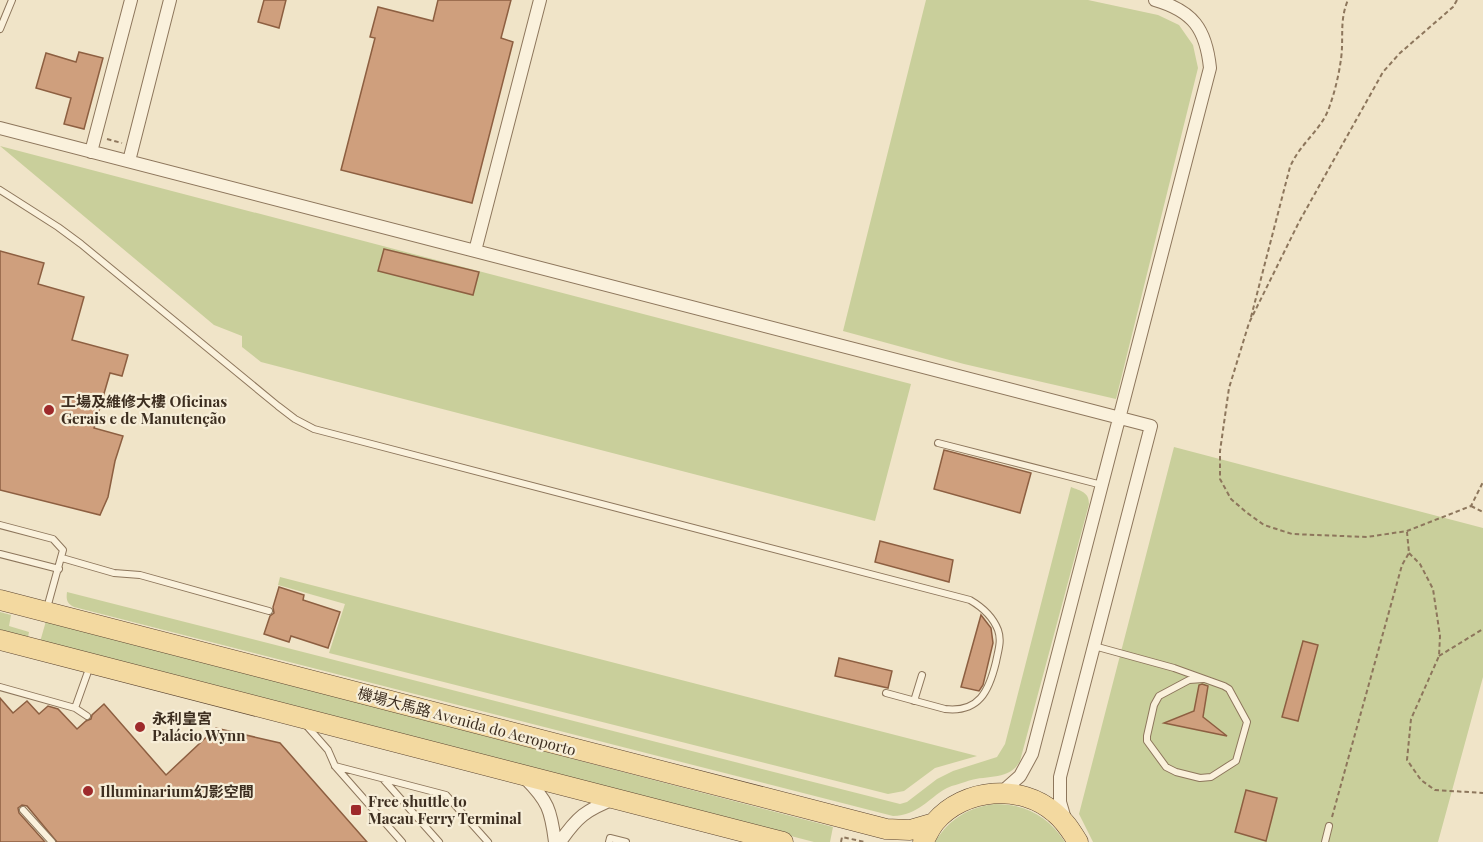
<svg xmlns="http://www.w3.org/2000/svg" width="1483" height="842" viewBox="0 0 1483 842" font-family="'Playfair Display','Noto Sans SC',serif">
<rect width="100%" height="100%" fill="#f0e4c8"/>
<!-- green -->
<path fill="#c9cf9b" d="M926 0H1088L1158 15 1179 25 1193 45 1198 68 1116 399 964 364 843 331Z
M0 146 911 384 875 521 261 362 242 347V336L214 325Z
M1174 447 1483 528V677L1438 842H1093L1079 814Z
M1071 487C1081 491 1089 492 1089 504L1020 761C1009 782 985 774 965 782 960 784 953 785 947 788 927 799 919 815 893 816L74 607C67 603 66 600 67 592L900 804 907 802 937 779 953 771 997 757 1005 744Z
M280 577 977 756 935 768 904 791 888 794 329 653 345 604 278 585Z
M0 612 11 615 9 626 29 632 27 642 0 634Z
M46 621 833 827 830 842H814L40 642Z
M995 804C1026 804 1048 816 1065 842H935C949 819 969 807 995 804Z"/>
<!-- building -->
<path fill="#cf9f7d" stroke="#8d5f41" stroke-width="1.5" d="M264 0H286L279 28 258 22Z
M438 0H511L501 38 513 42 472 203 341 170 375 38 370 37 378 7 433 21Z
M79 52 103 58 84 129 64 124 71 98 36 88 46 53 76 62Z
M384 249 479 272 473 295 378 271Z
M0 251 44 263 38 284 84 297 72 340 128 355 122 376 110 373 94 428 123 436 115 461 108 497 100 515 0 490Z
M944 450 1031 473 1020 513 934 489Z
M880 541 953 560 949 582 875 562Z
M279 587 304 595 303 600 340 612 328 648 291 636 289 642 264 634 270 616 274 613 273 607Z
M981 615 991 628 993 643 983 685 979 691 961 687Z
M1303 641 1318 645 1298 721 1282 717Z
M839 658 892 671 888 688 835 676Z
M1202 684 1208 686 1203 717 1227 736 1164 723 1194 711 1199 685Z
M0 698 13 713 27 701 39 714 48 706 58 709 77 729 86 721 91 719 92 715 104 704 166 775 216 728 280 743 367 842H57L27 806 22 805 18 808 19 813 45 842H0Z
M1246 790 1277 798 1266 841 1235 832Z"/>
<g fill="none" stroke-linecap="round" stroke-linejoin="round">
<defs>
<path id="service" d="M0 29 12 0
M0 190 58 227 81 244 278 406 295 419 314 429 970 600C982 607 993 617 998 630 1002 641 998 651 996 662 989 691 979 713 945 709L886 693
M938 443 1102 485
M0 525 53 539 63 550 47 608
M0 554 59 569
M62 558 114 573 140 575 269 611
M1094 646 1174 668 1224 686 1229 689 1247 722 1236 761 1211 777 1200 778 1176 772 1166 767 1147 741V736L1154 705 1159 696 1189 680 1203 679
M0 687 75 708 87 716
M914 701 922 675
M75 708 90 666
M306 725 328 750 335 766 402 842
M335 766 446 795 488 842
M384 780 439 842
M23 810 52 842
M609 842 610 838 626 842
M1325 842 1329 826"/>
<path id="minor" d="M0 128 1151 426 1060 777V802L1065 819
M91 152 131 0
M129 161 170 0
M475 251 540 0
M525 778C548 801 551 810 555 842
M1002 792 1020 776 1032 754 1210 68C1206 29 1193 11 1155 0
M560 842C577 817 586 810 614 799"/>
<path id="primary" d="M0 600 886 829 910 830 934 823
M0 640 783 842
M923 842C927 836 930 828 935 822 964 788 1021 783 1055 813 1065 821 1071 831 1078 842"/>
</defs>
<!-- service casing -->
<use href="#service" stroke="#8d765c" stroke-width="8"/>
<!-- minor casing -->
<use href="#minor" stroke="#8d765c" stroke-width="14"/>
<!-- primary casing -->
<use href="#primary" stroke="#5b4430" stroke-width="21"/>
<!-- path -->
<path stroke="#8d765c" stroke-width="2" stroke-dasharray="4.5 3" stroke-linecap="butt" d="M1457 0 1453 7 1400 53 1383 72 1299 222 1249 323 1229 388 1220 451V479L1231 499 1246 512 1264 525 1292 534 1367 537 1407 531 1471 506 1483 482
M107 139 122 143
M1251 317 1290 167C1300 143 1323 129 1330 105 1335 91 1339 74 1341 59 1344 38 1339 21 1348 0
M1471 506 1483 512
M1409 553 1420 564 1433 589 1440 636 1439 656 1411 719 1407 760 1421 780 1435 790 1483 793
M1439 656 1483 629
M1332 817 1402 565 1409 553 1407 532
M841 842 842 837 865 842"/>
<!-- service -->
<use href="#service" stroke="#faf1dc" stroke-width="6"/>
<!-- minor -->
<use href="#minor" stroke="#faf1dc" stroke-width="12"/>
<!-- primary -->
<use href="#primary" stroke="#f3d9a0" stroke-width="20"/>
</g>
<!-- markers -->
<g fill="#9e2a2b" stroke="#f7eed8" stroke-width="2">
<circle cx="49" cy="410" r="6"/>
<circle cx="140" cy="727" r="6"/>
<circle cx="88" cy="791" r="6"/>
<rect x="350" y="804" width="12" height="12" rx="3"/>
</g>
<g text-anchor="middle" dominant-baseline="central" stroke-width="4.5" stroke-linejoin="round" paint-order="stroke">
<!-- poi labels -->
<g font-size="15" font-weight="bold" fill="#3d2e20" stroke="#f7eed8" text-anchor="start">
<text x="61" y="401">工場及維修大樓 Oficinas<tspan x="61" dy="17">Gerais e de Manutenção</tspan></text>
<text x="152" y="718">永利皇宮<tspan x="152" dy="17">Palácio Wynn</tspan></text>
<text x="100" y="791">Illuminarium幻影空間</text>
<text x="368" y="801">Free shuttle to<tspan x="368" dy="17">Macau Ferry Terminal</tspan></text>
</g>
<!-- street labels -->
<g font-size="15" fill="#3d2e20" stroke="#f7eed8">
<text transform="translate(467 721) rotate(15)">機場大馬路 Avenida do Aeroporto</text>
</g>
</g>
</svg>
